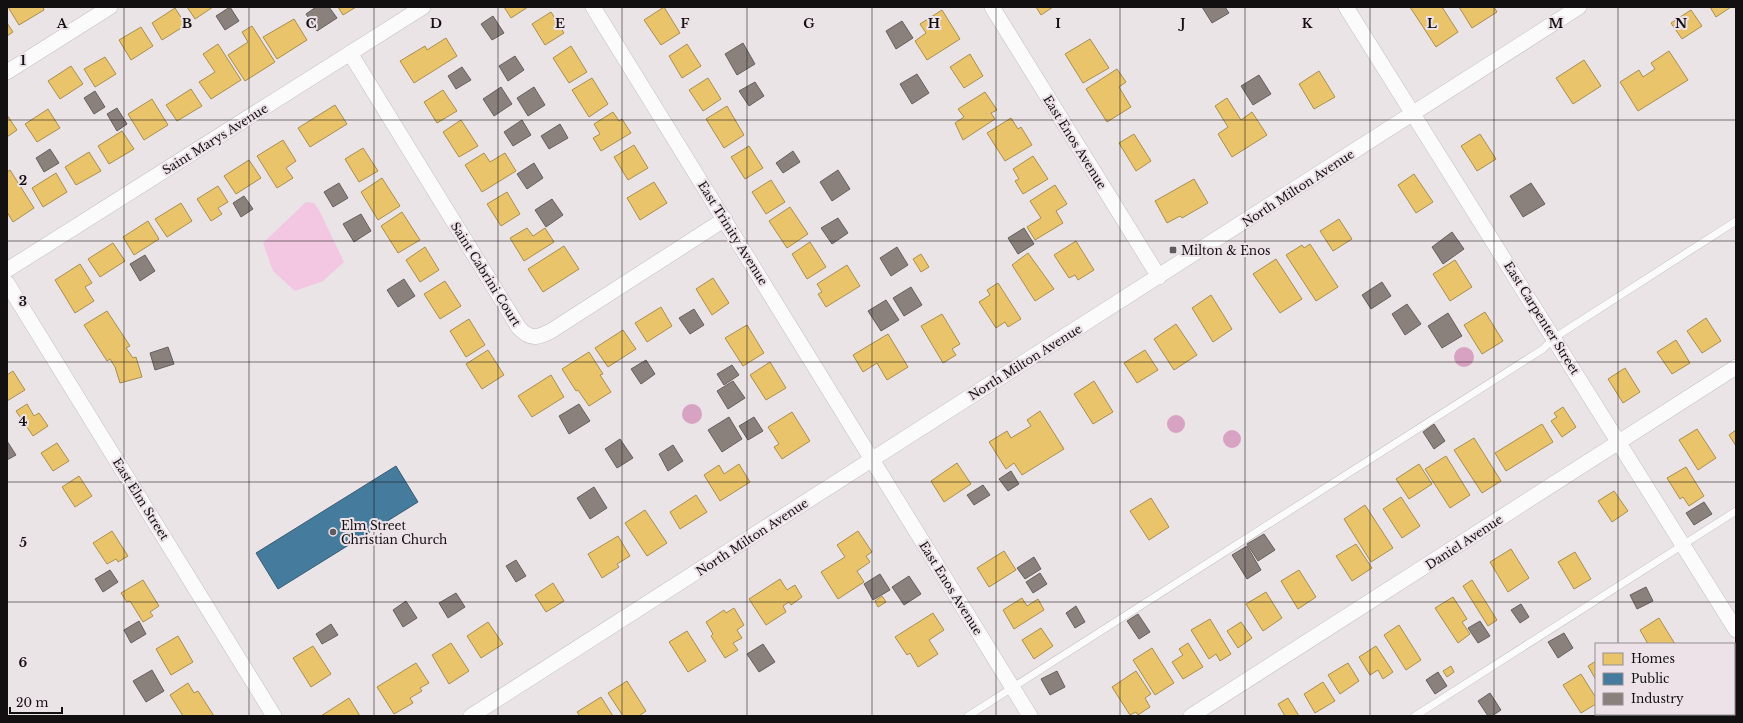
<svg xmlns="http://www.w3.org/2000/svg" width="1743" height="723" viewBox="0 0 1743 723" font-family="'Libre Baskerville',serif">
<rect width="100%" height="100%" fill="#eae4e7"/>
<!-- green -->
<path fill="#f3c7e1" d="M306 202 314 203 319 210 344 262 323 281 295 291 273 271 263 243Z"/>
<!-- water -->
<path fill="#d8a2c3" d="M1454 357a10 10 0 1 1 20 0a10 10 0 1 1-20 0Z
M682 414a10 10 0 1 1 20 0a10 10 0 1 1-20 0Z
M1167 424a9 9 0 1 1 18 0a9 9 0 1 1-18 0Z
M1223 439a9 9 0 1 1 18 0a9 9 0 1 1-18 0Z"/>
<!-- homes -->
<path fill="#e9c46a" stroke="#a98e50" d="M8 7H43L44 10 19 25Z
M187 7H213L195 19Z
M338 7H356L343 15Z
M504 7H528L511 18Z
M664 7 680 33 661 45 644 20Z
M1036 7H1053L1041 15Z
M1410 7H1442L1458 32 1436 47Z
M1459 7H1494L1497 12 1472 28Z
M1710 7H1731L1716 17Z
M175 8 186 25 162 40 152 23Z
M942 10 960 39 927 60 915 41 926 33 920 24Z
M1691 10 1702 26 1682 39 1671 23Z
M551 12 564 33 545 45 532 24Z
M294 19 307 40 277 59 263 37Z
M7 23 13 32 7 36Z
M252 26 275 62 245 81 228 55 248 42 242 32Z
M141 27 153 46 131 60 119 40Z
M446 38 457 56 414 83 400 61 425 46 427 50Z
M1090 39 1109 68 1083 83 1065 54Z
M218 44 241 80 211 99 199 82 215 72 203 54Z
M687 44 701 66 682 78 669 56Z
M571 46 587 72 569 83 553 58Z
M1669 51 1688 80 1638 111 1620 82 1639 70 1643 77 1655 69 1651 63Z
M970 54 983 76 964 88 950 67Z
M105 57 116 74 95 87 84 69Z
M1584 60 1601 86 1573 104 1556 78Z
M71 66 83 84 60 99 48 81Z
M1117 69 1126 82 1119 87 1131 107 1107 122 1086 89Z
M1319 71 1335 97 1314 109 1299 84Z
M592 78 608 104 589 117 572 90Z
M708 78 721 99 703 111 689 90Z
M191 89 202 106 177 121 166 105Z
M443 90 457 111 437 123 424 102Z
M985 92 997 110 991 113 995 119 963 140 955 123 964 117 958 109Z
M1227 98 1241 120 1252 112 1267 135 1232 157 1218 134 1228 127 1215 106Z
M152 99 168 125 144 140 128 114Z
M335 105 347 124 310 147 298 128Z
M727 106 744 135 724 148 706 119Z
M48 109 60 128 37 142 25 124Z
M613 112 619 121 622 119 631 133 601 151 593 138 600 134 594 124Z
M7 115 17 130 7 137Z
M1011 118 1018 129 1021 127 1032 145 1005 161 987 133Z
M461 120 478 146 459 157 443 132Z
M122 131 134 149 109 164 98 146Z
M1134 134 1151 161 1136 171 1119 143Z
M1480 134 1496 159 1477 171 1461 146Z
M283 140 296 161 286 168 293 178 277 188 257 156Z
M634 145 648 168 628 180 614 157Z
M749 146 763 168 745 179 731 157Z
M363 148 378 171 359 182 345 159Z
M89 152 101 171 76 185 65 167Z
M484 153 490 162 505 153 516 171 482 192 465 165Z
M1033 156 1048 179 1023 194 1015 181 1019 179 1013 169Z
M249 160 261 178 236 194 224 176Z
M10 170 34 208 13 222 7 212V172Z
M56 173 67 192 43 207 32 188Z
M1414 174 1433 202 1416 213 1398 185Z
M382 178 400 206 378 220 361 192Z
M1194 179 1208 203 1182 218 1180 216 1167 223 1155 201Z
M771 180 785 202 766 214 752 192Z
M654 182 667 203 640 220 627 198Z
M1055 185 1067 204 1056 211 1063 223 1035 240 1027 227 1041 218 1030 201Z
M218 186 228 202 218 208 222 214 211 221 197 199Z
M507 192 520 214 501 226 487 204Z
M181 203 192 221 167 237 155 219Z
M790 207 808 234 787 248 769 221Z
M402 212 420 240 398 253 381 226Z
M1339 219 1352 239 1333 251 1320 231Z
M148 221 159 239 134 255 123 237Z
M527 228 533 236 545 228 554 242 524 261 510 238Z
M1076 241 1094 270 1078 280 1075 275 1069 278 1054 255Z
M810 242 826 267 807 279 792 254Z
M113 243 125 261 100 277 88 259Z
M1310 244 1338 287 1316 301 1286 255 1302 245 1304 248Z
M564 246 579 269 543 292 528 269Z
M425 247 439 270 420 282 406 260Z
M1028 253 1054 289 1035 301 1012 265Z
M921 254 929 267 921 272 913 259Z
M1276 259 1302 299 1280 313 1253 274Z
M1455 260 1472 287 1450 301 1433 274Z
M80 264 92 283 85 287 94 301 75 313 55 280Z
M847 265 860 286 826 307 818 294 822 292 817 284Z
M713 278 729 303 712 315 696 289Z
M445 281 461 306 440 319 424 294Z
M998 283 1021 319 1008 327 1005 322 996 328 979 302 990 295 987 290Z
M1211 295 1232 329 1213 342 1192 308Z
M661 307 672 326 647 342 635 323Z
M107 311 130 346 126 348 133 358 136 357 142 377 120 383 115 367 110 359 107 361 84 325Z
M1485 312 1503 341 1482 354 1464 325Z
M942 314 960 344 952 349 956 355 943 363 921 326Z
M1706 318 1721 341 1702 353 1687 331Z
M469 319 485 345 466 357 450 331Z
M1176 324 1197 355 1174 370 1154 339Z
M747 325 764 353 743 366 725 338Z
M623 330 636 349 608 367 595 348Z
M888 334 908 367 887 380 877 363 863 372 853 355Z
M1676 340 1690 363 1672 374 1657 352Z
M488 350 504 375 482 389 466 364Z
M1145 350 1158 370 1137 383 1124 363Z
M589 352 603 374 600 375 611 392 589 406 578 390 576 391 562 369Z
M770 362 786 388 766 400 750 375Z
M1625 368 1640 392 1623 403 1608 379Z
M13 371 25 390 7 401V375Z
M551 375 564 397 532 417 518 396Z
M1094 381 1113 412 1093 424 1074 394Z
M27 404 34 416 39 413 48 426 33 436 16 411Z
M1563 407 1576 427 1562 437 1551 421 1557 417 1554 413Z
M1040 411 1064 449 1022 475 1014 463 1006 469 989 442 1007 431 1011 438 1031 426 1027 420Z
M792 412 810 441 782 459 774 447 779 444 768 427Z
M1542 424 1553 442 1506 471 1495 453Z
M1697 429 1716 458 1698 470 1679 440Z
M1736 430V446L1729 435Z
M1474 438 1501 481 1482 493 1454 450Z
M57 443 69 461 53 471 41 453Z
M1446 456 1470 495 1450 508 1425 469Z
M957 463 971 484 944 502 931 481Z
M739 464 750 482 720 501 704 475 719 465 724 474Z
M1419 464 1432 484 1409 499 1396 479Z
M1686 467 1704 496 1689 506 1683 497 1680 499 1667 478Z
M79 476 92 496 75 507 62 487Z
M1614 491 1628 511 1612 522 1598 501Z
M696 495 707 512 680 529 670 512Z
M1401 497 1420 526 1402 538 1383 509Z
M1151 498 1169 527 1149 540 1130 511Z
M1365 505 1393 548 1371 562 1344 519Z
M645 510 667 543 647 556 625 523Z
M112 531 128 556 118 562 116 559 107 564 93 543Z
M858 531 872 552 866 556 870 562 857 571 864 582 838 599 821 572 845 557 837 545Z
M618 536 630 556 617 564 619 567 602 578 588 554Z
M1356 544 1372 568 1352 581 1336 556Z
M1511 549 1529 578 1508 592 1490 562Z
M1004 551 1016 570 989 587 977 568Z
M1575 552 1591 579 1574 589 1558 562Z
M1299 570 1316 597 1298 609 1281 581Z
M780 579 787 590 795 585 802 597 791 605 789 602 783 606 786 612 766 625 749 599Z
M143 580 159 606 150 612 153 616 143 622 130 601 127 602 121 593Z
M1472 580 1497 620 1488 626 1463 586Z
M553 583 564 601 546 612 535 595Z
M1266 592 1282 618 1263 631 1246 604Z
M882 596 886 602 878 607 875 601Z
M1453 597 1467 619 1462 622 1470 634 1458 643 1435 608Z
M1022 598 1027 606 1038 599 1044 610 1014 629 1003 610Z
M734 608 744 625 737 630 742 638 733 643 738 650 725 658 711 636 713 634 706 622 724 610 726 613Z
M933 613 944 630 929 640 938 654 918 667 910 653 907 655 895 637Z
M1659 618 1675 644H1648L1640 630Z
M1210 619 1231 654 1220 661 1216 654 1209 659 1191 630Z
M488 622 503 644 481 658 467 636Z
M1241 622 1252 638 1238 648 1227 631Z
M1399 625 1421 660 1406 670 1384 635Z
M1041 628 1053 646 1034 659 1022 640Z
M687 631 706 661 688 672 669 642Z
M178 636 193 662 171 675 156 649Z
M451 643 469 671 449 684 432 655Z
M1188 643 1203 667 1183 679 1172 662 1183 655 1179 649Z
M313 646 331 674 311 687 293 658Z
M1376 646 1393 672 1383 679 1378 670 1370 675 1359 657Z
M1152 648 1174 683 1155 695 1133 660Z
M1596 661V680L1588 666Z
M416 663 429 683 420 688 422 691 410 698 413 703 394 714 377 687Z
M1348 663 1359 681 1340 694 1328 675Z
M1451 666 1454 672 1447 677 1443 671Z
M1136 671 1151 694 1145 698 1150 707 1138 715 1136 712 1130 715 1112 687Z
M1581 674 1596 698V704L1581 713 1563 685Z
M627 681 646 711 639 716H623L608 693Z
M1323 682 1335 701 1315 713 1304 694Z
M188 683 194 693 198 691 214 716H183L170 695Z
M601 697 613 716H580L577 712Z
M349 698 360 716H321Z
M1288 698 1299 716H1285L1278 704Z"/>
<!-- public -->
<path fill="#457b9d" stroke="#365b73" d="M396 466 418 502 278 589 256 553Z"/>
<!-- industry -->
<path fill="#8a817c" stroke="#665f5c" d="M230 7 239 21 225 30 216 16Z
M316 7H329L337 18 317 31 306 14Z
M1202 7H1225L1229 13 1212 23Z
M493 16 504 33 492 40 481 24Z
M902 21 913 38 896 49 886 31Z
M743 43 755 64 737 75 725 54Z
M515 56 524 70 508 81 499 66Z
M462 67 471 80 456 89 448 76Z
M917 74 929 93 912 104 900 84Z
M1259 75 1271 94 1253 105 1241 86Z
M755 82 764 96 749 106 739 91Z
M501 87 512 104 494 116 483 99Z
M534 87 545 105 528 116 517 98Z
M95 91 105 107 94 114 84 98Z
M117 108 127 124 117 131 107 114Z
M522 120 531 135 513 146 504 132Z
M560 124 568 138 549 149 541 136Z
M50 149 59 163 44 172 36 158Z
M793 151 800 162 783 173 776 163Z
M534 163 543 178 527 189 517 174Z
M838 170 850 189 832 201 820 182Z
M339 183 348 198 333 207 324 192Z
M1531 183 1545 204 1523 217 1510 196Z
M244 196 253 209 241 217 233 203Z
M552 199 563 215 546 227 535 210Z
M361 214 371 231 354 242 343 224Z
M838 218 848 233 832 244 821 228Z
M1024 228 1034 244 1018 254 1008 238Z
M1452 232 1464 249 1443 264 1432 247Z
M897 247 908 265 891 276 880 258Z
M145 255 155 271 140 281 130 264Z
M404 279 415 296 398 307 387 290Z
M1382 282 1391 296 1371 309 1362 295Z
M911 287 922 305 904 316 893 298Z
M886 300 899 320 881 331 868 311Z
M1407 304 1421 324 1405 335 1392 314Z
M694 309 704 325 690 334 679 318Z
M1448 313 1462 336 1442 348 1428 326Z
M168 347 174 364 155 370 150 353Z
M646 360 655 374 641 384 631 369Z
M732 365 739 375 724 385 717 374Z
M733 381 745 398 728 409 717 391Z
M579 404 590 421 569 434 559 416Z
M729 417 742 439 722 452 708 430Z
M754 417 763 431 748 440 739 426Z
M1434 424 1445 441 1434 449 1423 432Z
M620 439 633 458 617 468 605 449Z
M7 441 16 455 7 460Z
M673 445 683 461 668 471 659 454Z
M1011 471 1019 484 1008 491 999 479Z
M983 485 990 495 974 505 967 495Z
M594 487 607 508 590 519 577 498Z
M1704 502 1712 514 1694 525 1686 513Z
M1264 534 1275 550 1258 561 1247 544Z
M1247 546 1261 570 1247 579 1232 555Z
M1034 557 1041 569 1025 579 1017 568Z
M516 560 526 576 516 582 506 566Z
M110 570 118 582 103 592 95 579Z
M1040 573 1047 584 1033 593 1026 582Z
M880 574 890 590 873 600 864 584Z
M909 576 921 594 904 605 892 587Z
M1646 587 1653 601 1637 609 1630 595Z
M456 593 465 607 448 618 439 603Z
M406 601 417 618 403 627 393 610Z
M1521 604 1529 617 1520 623 1511 610Z
M1076 606 1085 622 1075 628 1066 613Z
M1138 614 1150 632 1139 639 1127 621Z
M139 621 146 634 131 643 124 630Z
M1480 621 1490 636 1478 643 1468 628Z
M331 624 338 635 322 644 316 634Z
M1564 633 1573 648 1558 658 1548 642Z
M763 644 775 662 759 672 747 654Z
M152 670 164 691 146 702 133 681Z
M1057 671 1065 687 1050 695 1041 679Z
M1438 672 1447 686 1435 694 1426 680Z
M1490 693 1501 710 1492 716H1488L1478 701Z"/>
<g fill="none" stroke-linecap="round" stroke-linejoin="round">
<defs>
<path id="service" d="M968 716 1543 349 1554 338 1736 221
M1415 716 1736 511"/>
<path id="minor" d="M593 7 1030 716
M992 7 1159 277
M1346 7 1736 630
M350 53 519 328C531 340 537 338 551 331L725 219
M7 72 110 7
M7 270 423 7
M7 283 274 716
M1734 658 1736 656
M471 716 1579 7
M1191 716 1736 367
M1643 716 1647 714"/>
</defs>
<!-- service casing -->
<use href="#service" stroke="#c3bec0" stroke-width="8"/>
<!-- minor casing -->
<use href="#minor" stroke="#c3bec0" stroke-width="16"/>
<!-- service -->
<use href="#service" stroke="#fcfbfb" stroke-width="7"/>
<!-- minor -->
<use href="#minor" stroke="#fcfbfb" stroke-width="15"/>
</g>
<!-- grid -->
<path fill="none" stroke="#131012" stroke-width="1" stroke-opacity="0.55" d="M124 7V716M249 7V716M374 7V716M498 7V716M622 7V716M747 7V716M872 7V716M996 7V716M1120 7V716M1245 7V716M1370 7V716M1494 7V716M1618 7V644M7 120H1736M7 241H1736M7 362H1736M7 482H1736M7 602H1736M1618 714V716"/>
<!-- markers -->
<g fill="#5e5a5d" stroke="#ece2e8" stroke-width="1.5">
<rect x="1169" y="246" width="8" height="8" rx="2"/>
<circle cx="333" cy="532" r="4"/>
</g>
<g text-anchor="middle" dominant-baseline="central" stroke-width="4" stroke-linejoin="round" paint-order="stroke">
<!-- street labels -->
<g font-size="12" fill="#131012" stroke="#ece2e8">
<text transform="translate(215 139) rotate(-32)">Saint Marys Avenue</text>
<text transform="translate(1075 142) rotate(58)">East Enos Avenue</text>
<text transform="translate(1298 188) rotate(-33)">North Milton Avenue</text>
<text transform="translate(733 233) rotate(58)">East Trinity Avenue</text>
<text transform="translate(486 274) rotate(58)">Saint Cabrini Court</text>
<text transform="translate(1542 318) rotate(58)">East Carpenter Street</text>
<text transform="translate(1025 362) rotate(-32)">North Milton Avenue</text>
<text transform="translate(141 499) rotate(58)">East Elm Street</text>
<text transform="translate(752 537) rotate(-33)">North Milton Avenue</text>
<text transform="translate(1464 542) rotate(-33)">Daniel Avenue</text>
<text transform="translate(951 588) rotate(58)">East Enos Avenue</text>
</g>
<!-- poi labels -->
<g font-size="12" fill="#131012" stroke="#ece2e8" text-anchor="start">
<text x="1181" y="250">Milton &amp; Enos</text>
<text x="341" y="525">Elm Street<tspan x="341" dy="14">Christian Church</tspan></text>
</g>
</g>
<g font-size="13" text-anchor="middle" font-weight="bold" fill="#131012" stroke="#ece2e8" stroke-width="4" stroke-linejoin="round" paint-order="stroke">
<text x="62" y="28">A</text>
<text x="187" y="28">B</text>
<text x="311" y="28">C</text>
<text x="436" y="28">D</text>
<text x="560" y="28">E</text>
<text x="685" y="28">F</text>
<text x="809" y="28">G</text>
<text x="934" y="28">H</text>
<text x="1058" y="28">I</text>
<text x="1183" y="28">J</text>
<text x="1307" y="28">K</text>
<text x="1432" y="28">L</text>
<text x="1556" y="28">M</text>
<text x="1681" y="28">N</text>
<text x="23" y="65">1</text>
<text x="23" y="185">2</text>
<text x="23" y="306">3</text>
<text x="23" y="426">4</text>
<text x="23" y="547">5</text>
<text x="23" y="667">6</text>
</g>
<!-- border -->
<rect width="1743" height="723" fill="none" stroke="#131012" stroke-width="16"/>
<!-- legend -->
<rect x="1595" y="643" width="140" height="72" fill="#ece2e8" stroke="#958e92"/>
<rect x="1603" y="653" width="20" height="12" fill="#e9c46a" stroke="#958e92"/>
<text x="1631" y="663" font-size="12" fill="#131012">Homes</text>
<rect x="1603" y="673" width="20" height="12" fill="#457b9d" stroke="#958e92"/>
<text x="1631" y="683" font-size="12" fill="#131012">Public</text>
<rect x="1603" y="693" width="20" height="12" fill="#8a817c" stroke="#958e92"/>
<text x="1631" y="703" font-size="12" fill="#131012">Industry</text>
<!-- scale -->
<path d="M10 707v6h52v-6" fill="none" stroke="#131012" stroke-width="2"/>
<text x="16" y="707" font-size="12" fill="#131012" stroke="#ece2e8" stroke-width="3" paint-order="stroke">20 m</text>
</svg>
